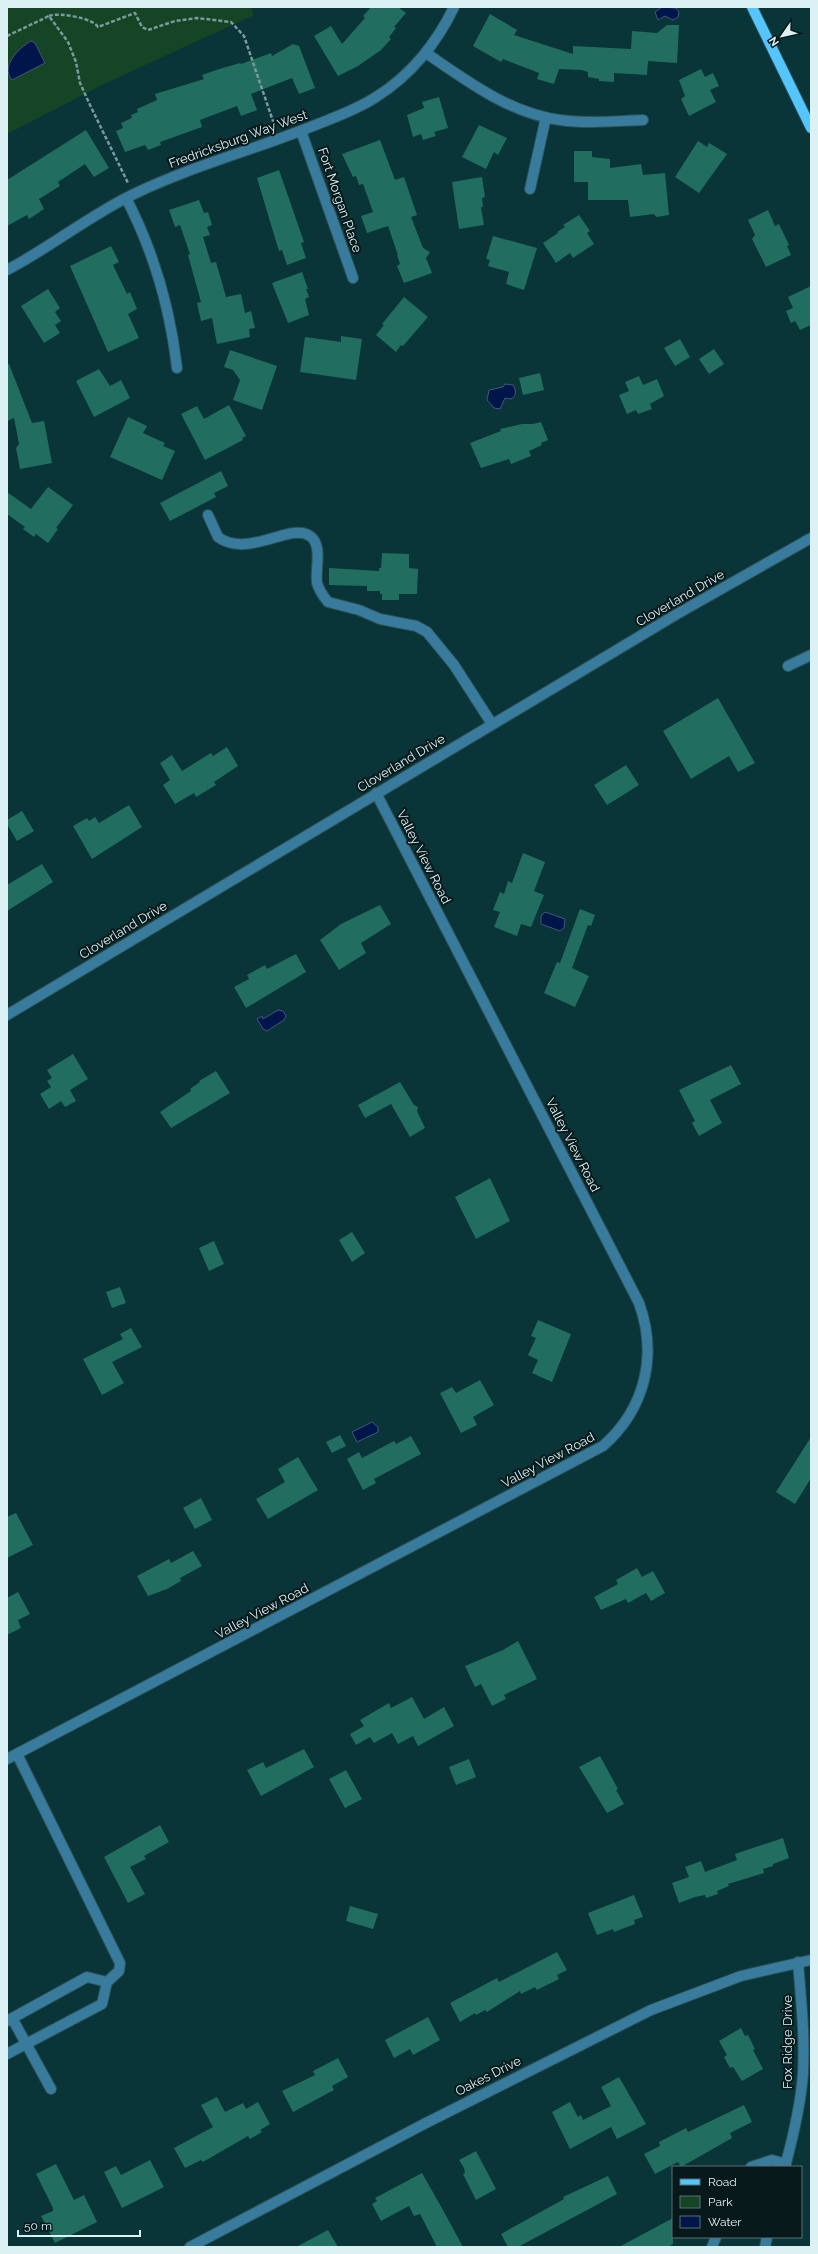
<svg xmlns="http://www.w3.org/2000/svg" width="818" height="2254" viewBox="0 0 818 2254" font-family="Raleway,sans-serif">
<rect width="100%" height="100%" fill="#093438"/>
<!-- green -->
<path fill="#164526" d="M7 7H250L254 15 104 84 7 134Z"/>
<!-- water -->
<path fill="#001549" stroke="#42577c" d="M662 7 676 8 679 12 678 17 673 20 665 16 658 20 655 12Z
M31 41 35 43 45 63 12 80C0 66 19 48 31 41Z
M505 384 513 385C516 390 517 396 511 399L505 398 500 409 494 408 487 400 489 390 503 387Z
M545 912 565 919 564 928 560 931 541 924V916Z
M278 1010 283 1011 286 1016 284 1020 267 1031 263 1029 257 1019 262 1016 263 1019Z
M372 1422 378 1427V1432L357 1442 352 1432Z"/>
<!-- building -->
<path fill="#216e61" d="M371 7H398L406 13 394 27 396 28 389 37 391 39 381 50 358 66 338 76 314 36 331 26 342 44 365 18 363 16Z
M490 14 517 30 514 35 573 54V46L631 49 632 31 657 33 667 25H679L677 63 648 61 647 75 614 73V82L599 81V79L588 77V72L582 70 559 69 554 84 537 79 539 73 503 59 501 62 473 46Z
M293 44 299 46 315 88 299 94 292 78 251 94 257 110 241 116 237 106 200 120 202 127 160 142 161 145 148 150 145 145 125 152 116 131 123 128 121 123 132 118 131 115 138 112 137 109 157 100 155 94 204 79 202 75 216 70 240 63 241 64 271 53 272 56Z
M701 69 705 77 713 73 719 86 710 90 716 102 689 116 681 99 685 96 679 80Z
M439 97 448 128 434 132 436 136 423 140 421 134 413 137 407 115 424 108 422 102Z
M479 125 507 138 498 155 494 152 486 169 462 157Z
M86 130 109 168 94 177 85 164 58 182 60 186 39 199 44 209 29 219 27 215 7 226V180Z
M380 140 395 180 404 177 417 215 411 217 423 248 430 252 426 258 432 273 404 283 397 266 400 264 397 255H398L388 226 367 233 361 216 373 212 363 184 359 185 356 176 353 177 342 154Z
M698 141 707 147 709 143 727 154 699 193 675 177Z
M574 151H592V157L610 159V168L641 164 643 175 665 173 669 215 656 217 654 214 630 217 628 200H588V182H574Z
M279 170 304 242 301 243 306 258 287 265 282 250 279 251 278 248 257 178Z
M482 177 485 197 482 198 483 207H481L484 225 459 229 452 182Z
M199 200 204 213 208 212 212 225 207 227 210 235 203 237 211 263 216 262 226 297 241 294 245 313 251 311 255 328 249 329 250 337 217 344 212 318 201 321 197 303 201 302 188 255 190 254 180 225 175 227 169 210Z
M768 210 775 226 779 224 789 245 787 246 791 255 766 267 752 239 755 235 748 220Z
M579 215 590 231 587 233 594 244 573 258 570 253 556 263 543 243 558 233 557 232 565 227 563 225Z
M493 236 537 248 524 290 506 284 509 272 488 266 490 260 486 259Z
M111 246 119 262 113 265 127 294 130 292 137 309 128 314 139 338 108 352 70 266Z
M302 272 308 289H306L309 297 305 299 309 315 288 323 272 283Z
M811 286V325L800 330 795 321 791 323 786 311 793 308 788 297Z
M48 289 60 308 55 312 61 321 55 325 60 333 44 343 21 306Z
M404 297 428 317 403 346 401 345 396 352 376 335 384 325 382 324Z
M341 336 362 339 356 380 300 372 305 337 341 342Z
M680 339 690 357 675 366 664 348Z
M714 349 724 364 709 374 699 359Z
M230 350 277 366 262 410 233 400 240 380 233 370 224 367Z
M7 364H9L32 423 44 421 52 463 20 469 16 448 19 444 14 418 7 421Z
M99 369 110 386 121 380 130 398 94 417 76 381Z
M540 373 544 390 523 395 519 378Z
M639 376 643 385 657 379 664 396 650 404 652 409 638 414 636 410 627 414 619 395 629 391 625 382Z
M229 405 246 436 242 438 243 440 205 460 181 414 197 406 204 419Z
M128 417 147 426 143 433 165 443 163 446 175 451 162 480 110 457Z
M541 422 548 440 541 443 542 445 529 451 531 456 511 464 509 459 481 468 470 443 501 431 500 429 522 424H533Z
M221 471 228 486 214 493 216 497 170 521 160 503Z
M48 487 73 505 56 528 58 529 48 543 36 534 34 537 23 529 25 527 7 514V492L31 509Z
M382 553 409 554V568L418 569 417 594H399V600H382V594H380V591H367V586L329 585V568L379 571V568H381Z
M718 698 755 763 738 772 729 756 691 779 663 731Z
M227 747 238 766 214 782 216 785 196 797 194 793 175 804 163 785 170 780 160 763 172 755 182 771 211 753 213 756Z
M626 765 639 785 607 805 594 785Z
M129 805 142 827 92 859 73 826 87 818 89 821 95 817 99 823Z
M22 811 34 831 17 841 7 824V820Z
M523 853 545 862 534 891 544 895 531 927 521 924 517 936 494 927 500 912 493 910 500 892 504 894 508 881 512 883Z
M42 864 53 882 7 911V885Z
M380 905 391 924 361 943 366 953 339 970 320 940 341 924Z
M580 909 595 915 591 926 588 925 572 968 589 976 575 1007 544 993 557 962 560 963Z
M296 954 306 972 246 1008 234 987 249 979 247 975 265 965 267 969Z
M73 1054 88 1079 70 1090 76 1101 65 1107 61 1101 49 1109 40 1094 51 1087 47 1081 52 1078 47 1070Z
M731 1065 741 1084 710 1100 722 1123 699 1136 692 1123 695 1121 679 1090Z
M216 1071 230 1093 171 1128 160 1112 191 1091 190 1089 200 1082 199 1081Z
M400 1082 414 1105 418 1107 417 1111 425 1128 410 1137 391 1104 365 1118 358 1105Z
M490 1178 510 1221 476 1239 455 1197Z
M352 1232 365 1253 352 1262 339 1240Z
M214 1241 224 1264 209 1271 199 1248Z
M120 1287 126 1303 112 1308 106 1292Z
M538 1320 571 1334 552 1382 532 1373 538 1360 528 1355 536 1338 531 1336Z
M131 1328 142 1347 112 1362 124 1383 102 1395 83 1359 123 1339 120 1334Z
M480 1380 494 1405 473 1417 477 1425 461 1433 440 1393 452 1387 456 1393Z
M340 1435 346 1446 332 1453 326 1442Z
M411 1436 421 1454 374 1479 376 1483 363 1490 347 1459 359 1452 362 1458 394 1441 396 1444Z
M811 1437V1478L795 1504 776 1492Z
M298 1457 318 1490 268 1519 256 1499 285 1482 278 1469Z
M201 1498 212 1520 195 1529 183 1508Z
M16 1513 33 1545 7 1558V1517Z
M193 1551 202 1566 180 1578 181 1581 167 1589 148 1596 137 1576 169 1559 171 1563Z
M637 1568 642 1577 653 1571 665 1593 651 1601 646 1593 628 1603 626 1599 601 1610 594 1597 618 1584 616 1580Z
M18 1592 30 1614 18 1620 21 1628 7 1635V1598Z
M518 1641 537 1679 504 1695 506 1699 492 1706 481 1684 475 1687 465 1666 503 1650Z
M412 1697 424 1719 444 1707 454 1726 418 1746 413 1736 398 1744 392 1733 374 1743 370 1737 356 1745 350 1734 364 1726 360 1720 389 1703 391 1708Z
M304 1749 314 1767 261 1796 247 1770 263 1762 266 1768Z
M600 1756 618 1789 616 1790 624 1804 607 1813 579 1767Z
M469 1759 476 1777 456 1785 449 1767Z
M346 1770 362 1799 345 1808 329 1779Z
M160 1825 169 1842 144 1856 146 1859 130 1867 145 1894 128 1903 104 1857Z
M783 1838 789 1858 773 1864V1866L763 1869 764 1873 728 1884 729 1886 717 1891 718 1894 706 1898 705 1895 695 1897 679 1903 672 1883 689 1877 685 1867 701 1861 705 1872 737 1860 735 1854Z
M634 1895 643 1917 634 1920 635 1924 614 1932 613 1929 597 1935 588 1913Z
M350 1906 378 1914 373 1929 346 1921Z
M557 1952 567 1970 557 1975 559 1979 537 1990 535 1987 521 1994 520 1991 487 2012 485 2010 476 2015 475 2013 460 2022 450 2003 497 1978 499 1982Z
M428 2017 440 2040 413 2055 410 2049 394 2058 385 2040Z
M741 2028 745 2036 748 2035 755 2049 753 2050 763 2069 742 2081 733 2067 730 2068 724 2057 727 2055 719 2041Z
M338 2058 348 2077 332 2086 334 2090 293 2112 282 2091 315 2075 313 2071Z
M619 2077 646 2124 617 2139 611 2127 570 2149 552 2112 570 2102 578 2117 581 2115 583 2120 611 2106 601 2087Z
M217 2097 225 2112 243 2103 246 2109 258 2102 270 2124 260 2130 262 2132 250 2139 248 2136 203 2162 201 2160 185 2168 174 2148 213 2127 201 2105Z
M744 2105 752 2122 730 2133 732 2138 681 2167 678 2162 655 2174 644 2154 660 2146 659 2142 686 2128 688 2132Z
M476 2151 496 2189 476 2200 463 2174 465 2173 464 2168 459 2160Z
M150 2160 164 2187 122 2208 104 2172 116 2166 121 2175Z
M56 2164 74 2200 84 2195 97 2222 55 2243 41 2216 53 2211V2208L36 2174Z
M422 2173 443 2210 463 2247H437L420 2214 414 2216 409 2206 381 2221 372 2204 377 2201 375 2198Z
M608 2176 617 2194 518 2247H508L501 2234 564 2199 563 2197Z
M673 2218V2244L668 2247H619Z
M328 2230 338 2247H296Z"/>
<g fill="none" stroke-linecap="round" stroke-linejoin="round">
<defs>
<path id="minor" d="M426 53C467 81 509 113 560 120 587 124 615 121 643 120
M301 131 353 278
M530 189 546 117
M126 198C154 252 170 307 177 368
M7 270C51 247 90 215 134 194 194 165 257 149 318 124 338 116 358 109 376 97 410 76 437 43 454 7
M208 515 218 537C248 559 290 522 310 536 323 545 315 569 317 583 319 590 323 596 328 602L359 610 380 619 416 626 427 632 454 665 492 724
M788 666 811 655
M7 1015 677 614 811 538
M7 1759 603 1446C645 1409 658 1356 639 1303L376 793
M12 2018 51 2089
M7 2021 87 1977 107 1982
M7 2054 102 2004 107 1982 119 1971 120 1963 17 1754
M751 2167 772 2160 786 2164
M785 2167C793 2137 801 2105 803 2073 805 2036 801 1999 798 1962
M190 2247 424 2124 651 2010 741 1976 811 1960
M712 2247 716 2237
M765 2247 767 2237"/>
<path id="major" d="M752 7 811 128"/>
</defs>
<!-- minor casing -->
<use href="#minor" stroke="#2b5256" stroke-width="12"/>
<!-- major casing -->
<use href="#major" stroke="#2b5256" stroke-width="12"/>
<!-- path -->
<path stroke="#7a9a9d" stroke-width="2.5" stroke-dasharray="4 2" stroke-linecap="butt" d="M49 16C59 12 93 18 98 27L135 13 142 27 148 30 175 21 197 18 231 22 244 36 275 127
M7 36 49 16 68 42 76 62 80 83 90 105 128 183"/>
<!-- minor -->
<use href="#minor" stroke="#387b9d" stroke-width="10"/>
<!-- major -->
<use href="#major" stroke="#54c6fd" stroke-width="10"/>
</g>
<g text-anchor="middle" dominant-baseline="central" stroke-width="4" stroke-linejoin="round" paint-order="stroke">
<!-- street labels -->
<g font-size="13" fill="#dcf1f4" stroke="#08191b">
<text transform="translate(238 139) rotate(-20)">Fredricksburg Way West</text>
<text transform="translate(340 200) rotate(71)">Fort Morgan Place</text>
<text transform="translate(680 598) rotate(-30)">Cloverland Drive</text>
<text transform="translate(401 763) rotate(-31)">Cloverland Drive</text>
<text transform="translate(424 857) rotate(63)">Valley View Road</text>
<text transform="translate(123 930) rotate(-31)">Cloverland Drive</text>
<text transform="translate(573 1145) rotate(63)">Valley View Road</text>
<text transform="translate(548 1460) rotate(-28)">Valley View Road</text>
<text transform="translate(262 1611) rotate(-28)">Valley View Road</text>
<text transform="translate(787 2042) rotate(-90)">Fox Ridge Drive</text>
<text transform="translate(488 2076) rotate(-27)">Oakes Drive</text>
</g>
</g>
<!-- border -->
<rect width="818" height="2254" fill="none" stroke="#dcf1f4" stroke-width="16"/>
<!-- legend -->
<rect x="672" y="2166" width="130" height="72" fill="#08191b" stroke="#5d6f72"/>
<rect x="680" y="2179" width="20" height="6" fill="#54c6fd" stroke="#5d6f72"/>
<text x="708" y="2186" font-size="12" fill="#dcf1f4">Road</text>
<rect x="680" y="2196" width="20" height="12" fill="#164526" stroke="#5d6f72"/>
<text x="708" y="2206" font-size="12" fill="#dcf1f4">Park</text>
<rect x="680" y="2216" width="20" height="12" fill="#001549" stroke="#5d6f72"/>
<text x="708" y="2226" font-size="12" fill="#dcf1f4">Water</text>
<!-- north arrow -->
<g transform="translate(782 36) rotate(236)" stroke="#08191b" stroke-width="3" paint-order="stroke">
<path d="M0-3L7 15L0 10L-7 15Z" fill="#dcf1f4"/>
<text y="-6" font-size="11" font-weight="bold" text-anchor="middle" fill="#dcf1f4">N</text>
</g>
<!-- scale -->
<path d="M18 2230v6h122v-6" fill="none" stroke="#dcf1f4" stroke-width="2"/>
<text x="24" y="2230" font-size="12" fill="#dcf1f4" stroke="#08191b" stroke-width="3" paint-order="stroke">50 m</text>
</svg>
